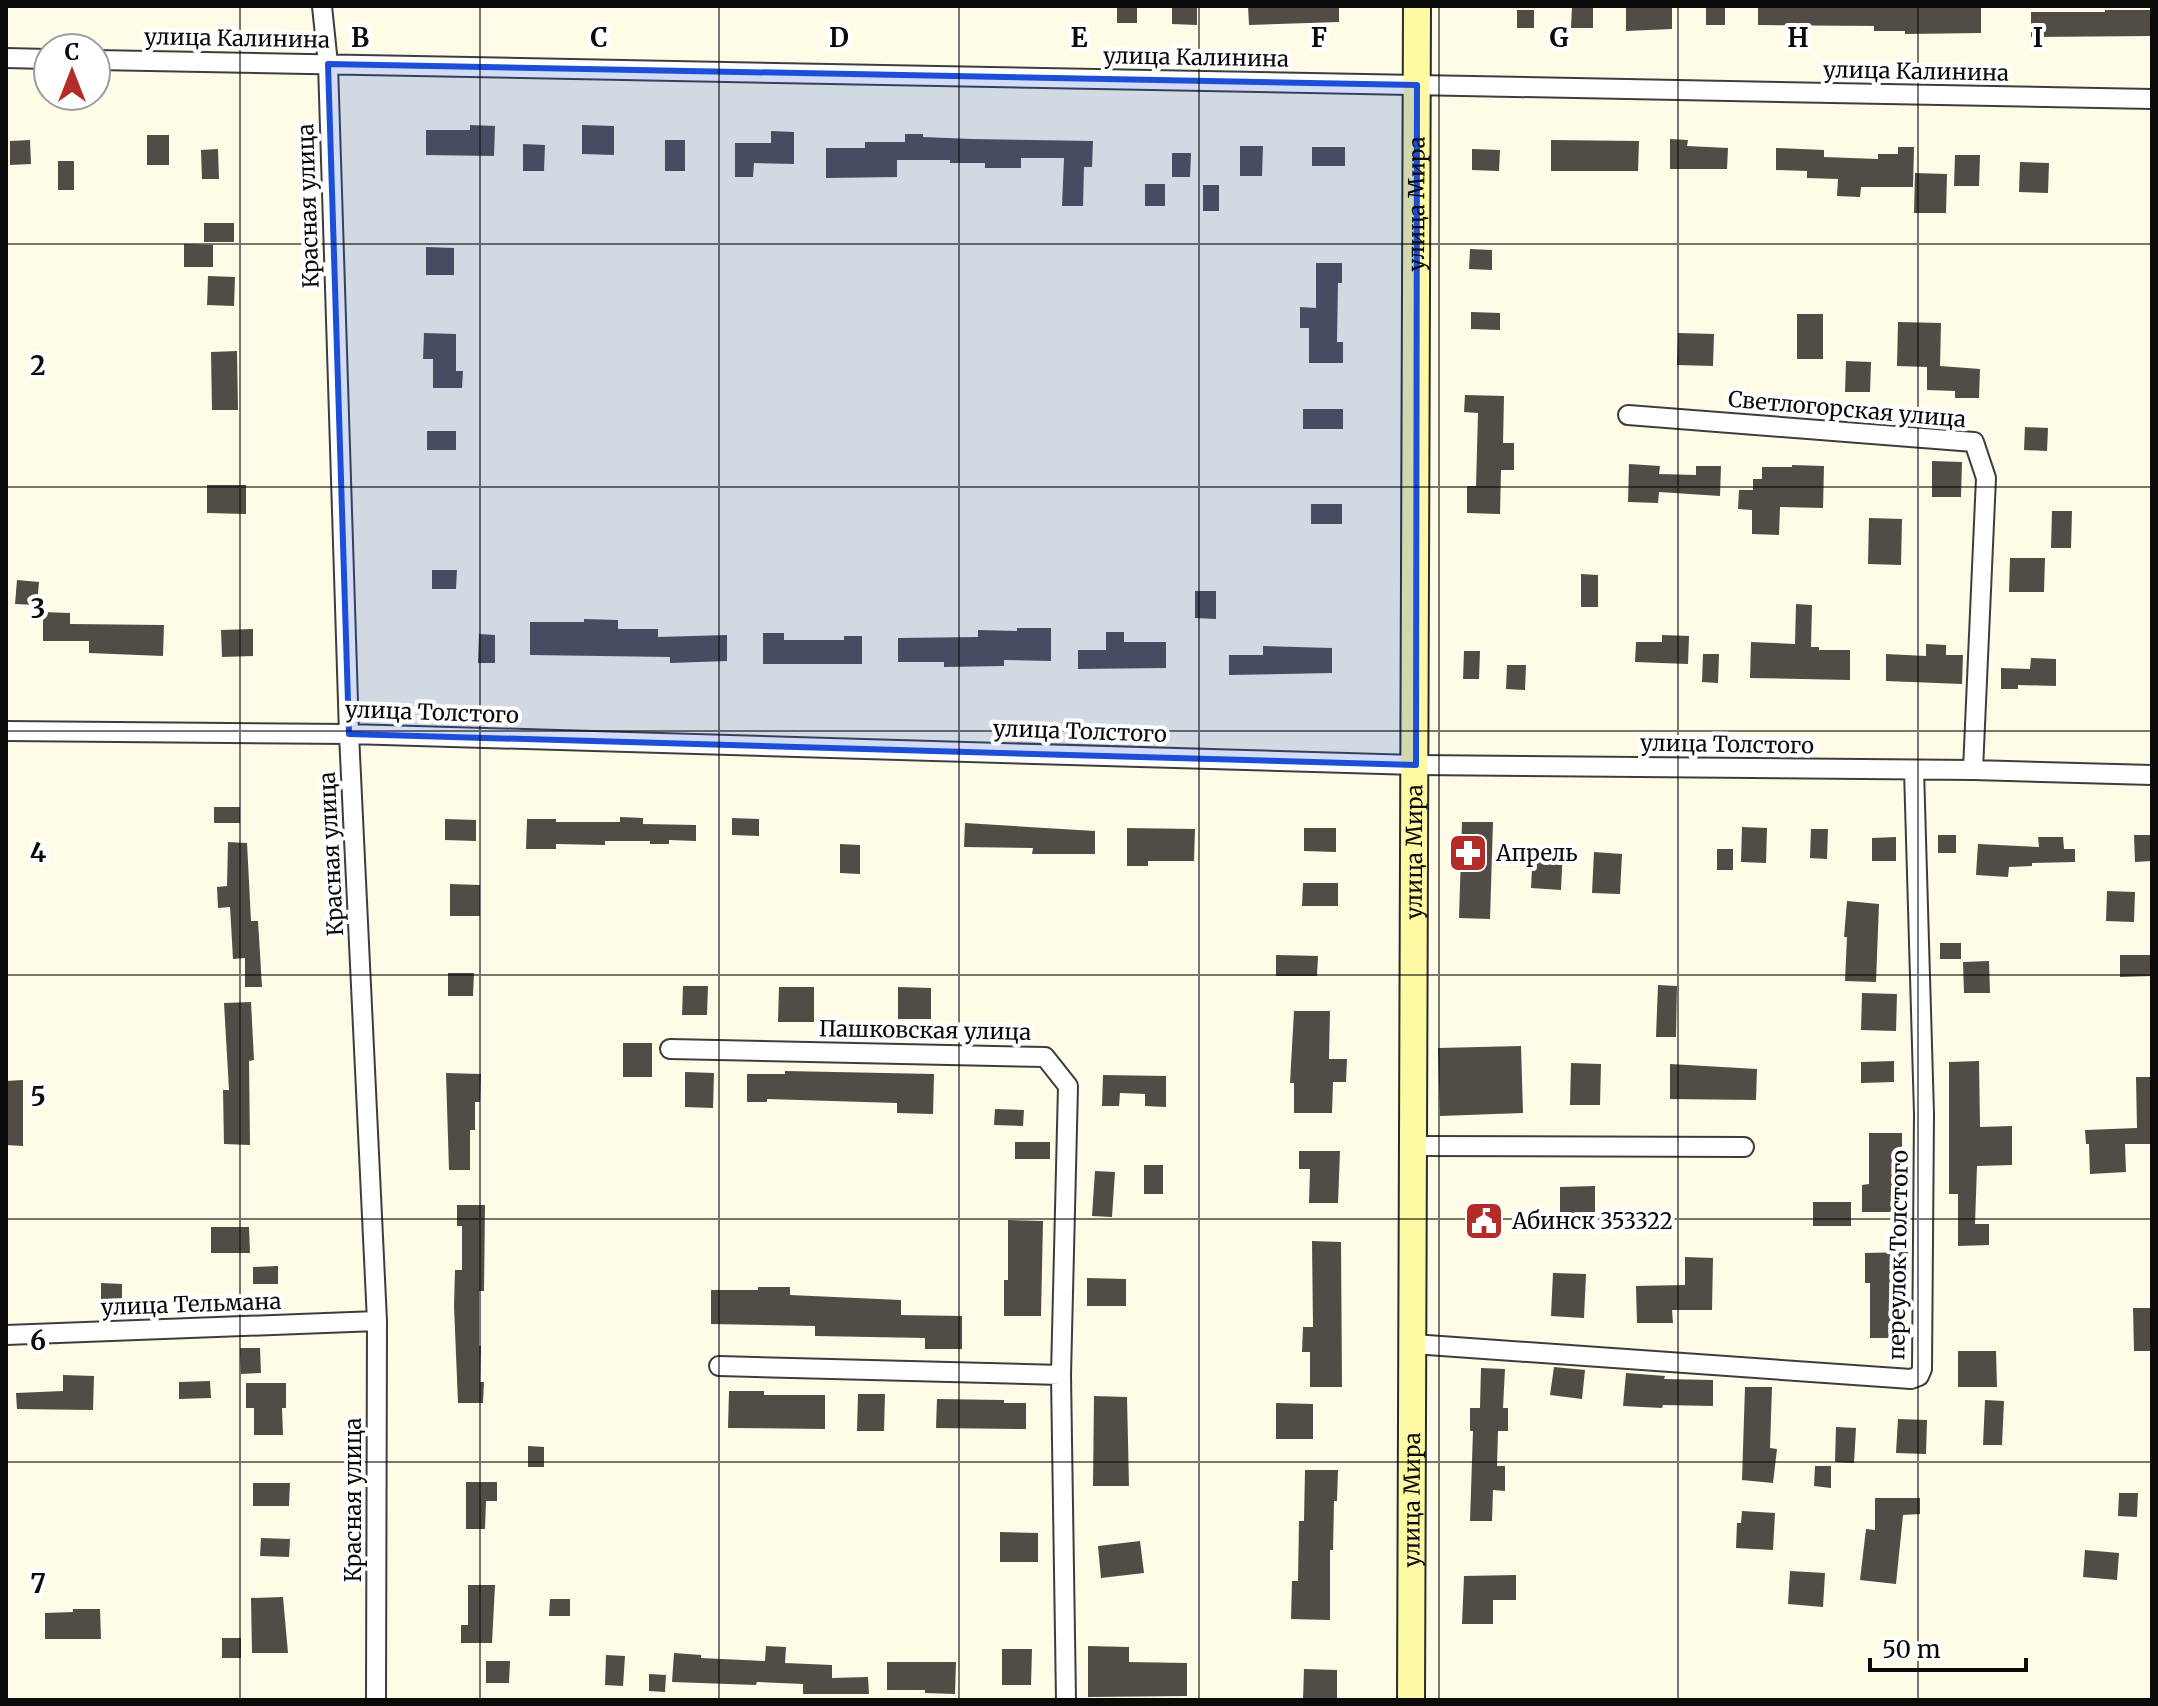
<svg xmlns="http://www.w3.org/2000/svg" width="2158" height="1706" viewBox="0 0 2158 1706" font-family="Merriweather,serif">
<rect width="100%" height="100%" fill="#fefce7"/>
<!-- building -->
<path fill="#524c46" d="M1117 6H1137V23H1117Z
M1172 6H1197V25L1172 24Z
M1248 6H1339V22L1249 25Z
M1572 6H1593V28H1571Z
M1626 6H1672V29L1626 31Z
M1706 6H1725V25H1706Z
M1758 6H1981V33L1905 34V31H1874V26L1758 25Z
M1517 10H1534V28H1517Z
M2105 10H2152V36L2031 37V12H2105Z
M470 125 495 126 494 156 426 155V130H470Z
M582 125 614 126V155L582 154Z
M771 131 794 132V164L754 163 753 177H735V143H771Z
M905 134H923V137L972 139 1093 141 1092 167H1084L1083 206H1062L1064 158H1021V168H985V163H950V160H897V177L826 178V148H865V142H905Z
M147 135H169V165H147Z
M1670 139 1688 140 1687 146 1728 148 1727 169H1670Z
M30 140 31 164 10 165V141Z
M665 140H685V171H665Z
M1551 140 1639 141 1638 171H1551Z
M523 144 545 145 544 171H523Z
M1240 146H1263L1262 176H1240Z
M1312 147H1345V166H1312Z
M1898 147H1914L1913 187H1861L1860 197 1837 196 1838 179 1807 178V171L1776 170V148L1824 150V157L1878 159V154H1898Z
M218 149 219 179H202L201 150Z
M1472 149 1500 150 1499 171 1472 170Z
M1172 153H1191L1190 177H1172Z
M1955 155H1980L1979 186H1954Z
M58 161H74V190H58Z
M2020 162 2049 163 2048 193 2019 192Z
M1915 173 1947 174 1946 213H1914Z
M1145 184H1165V206H1145Z
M1203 185H1219V211H1203Z
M204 223H234V242H204Z
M184 244 213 245V267H184Z
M426 247 454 248V275H426Z
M1470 249 1492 250V270L1469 269Z
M1316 263H1342V283H1338L1337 342H1343V363H1309V328H1300V307L1316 308Z
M208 276 235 277 234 306 207 305Z
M1471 312 1500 313V330L1471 329Z
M1797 314H1823V359H1797Z
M1898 322 1941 323 1940 366 1980 369 1979 398H1955V391L1927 390V367L1897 366Z
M424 333 456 334V371H463L462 388H433V359H423Z
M1678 333 1714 334 1713 366 1677 365Z
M237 351 238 410H212L211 352Z
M1846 361 1871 362 1870 392H1845Z
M1465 395 1504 396 1503 443H1514V470H1501L1500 514 1467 513V486H1476L1478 413 1464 412Z
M1303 409H1343V429H1303Z
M2025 427 2048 428 2047 451 2024 450Z
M427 431H456V450H427Z
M1932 461 1962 462 1961 497H1932Z
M1629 464 1660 466 1659 474 1696 475V466H1721L1720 496 1659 492 1658 503 1628 502Z
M1792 465 1824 466 1823 508 1780 507 1779 535 1752 534V510L1738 509 1739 490H1753V479H1762V467H1792Z
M207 485H246V514L207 513Z
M1311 504H1342V524H1311Z
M2052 511H2072L2071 548H2051Z
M1869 518 1902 519 1901 565 1868 564Z
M2010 558H2045L2044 592H2009Z
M432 570H457L456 589H432Z
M1581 574 1598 575V607H1581Z
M17 580 39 582 37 605 15 604Z
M1195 591H1216V619L1195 618Z
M1796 604 1812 605 1811 647H1819V650H1850V680L1750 678 1751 642 1795 644Z
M43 612 70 613V624L164 625 163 656 89 653V641H43Z
M584 619 618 620V629H658V637L727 635V661L670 663V657L530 655V622H584Z
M1017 628H1051V661L1004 660V666L944 667V662H898V638L978 637V630L1017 631Z
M253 629V656L222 657 221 630Z
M1106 632H1124V642H1166V668L1078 669V650H1106Z
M763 633H784V640H844V636H862V664H763Z
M479 634 495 635V663H478Z
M1662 635 1689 636 1688 664 1635 662 1636 642H1662Z
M1926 644 1946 645V655H1963L1962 684 1886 681V654L1926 656Z
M1263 646 1332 648V673L1229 675V655H1263Z
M1464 651H1480L1479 679H1463Z
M1703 654H1719L1718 683 1702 682Z
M2031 658 2056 659V686L2018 685V689H2001V668L2030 669Z
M1507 665H1526L1525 690 1506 689Z
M214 807H240V823H214Z
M620 817 643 818V824L696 825V841L669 840V844H650V841H605V845L556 844V849H526L527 819H556V822H620Z
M732 818 759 819V836L732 835Z
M445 819 476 820V841L445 840Z
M1462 822H1493L1490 919 1459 918Z
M965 823 1095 831V854H1032L1033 848 964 847Z
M1742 827 1767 828 1766 863 1741 862Z
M1127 828 1195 829 1194 861H1148V866H1127Z
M1304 828H1336V852L1304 851Z
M1811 829H1828L1827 859 1810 858Z
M1938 835H1956V853H1938Z
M2134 835H2152V861L2135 862Z
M1896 837V861H1872V838Z
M2038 837H2063L2064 849H2075V862L2032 863V866L2009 867 2008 877 1976 875 1978 844 2039 847Z
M228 842 247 843 251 921H258L262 987H245V958L233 959 230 907 218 908 217 887 227 886Z
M840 844 860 845V874L840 873Z
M1533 848 1563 849 1561 890 1531 888Z
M1717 849H1733V870H1717Z
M1594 852 1622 854 1620 894 1592 893Z
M1303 883H1338V906H1302Z
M450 884 480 885V916H450Z
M2107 891 2135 892 2134 922 2106 921Z
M1847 901 1879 904 1876 982 1845 981 1847 937H1844Z
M1940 943H1961V959H1940Z
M1276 955 1318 956 1317 976H1276Z
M2120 955H2152V976L2120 977Z
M1989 961 1990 993H1964L1963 962Z
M448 973H474L473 996H448Z
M1658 985 1677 986 1676 1037H1656Z
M683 986H708L707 1015H682Z
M779 987H814V1022H778Z
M898 987 931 988V1019H898Z
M1862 993 1897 994 1896 1031 1861 1030Z
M251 1002 254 1060 249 1061 250 1145 224 1144 223 1090H229L224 1003Z
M1294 1011H1330L1329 1059H1347L1346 1082H1333L1332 1113H1294V1083H1290Z
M623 1043H652V1077H623Z
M1521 1046 1523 1113 1440 1116 1438 1048Z
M1894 1061V1082L1861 1083V1062Z
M1979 1061 1980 1127 2012 1126V1165L1977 1166 1975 1224H1989V1245L1958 1246V1194H1949V1062Z
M1571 1063 1601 1064 1600 1105H1570Z
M1670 1064 1757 1069 1756 1100 1670 1099Z
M785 1071 934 1074 933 1114 897 1113V1103L767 1099V1102H747V1074H785Z
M685 1072 714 1073 713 1108 685 1107Z
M446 1073 481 1074 480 1102H475V1130H470V1170H449Z
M1103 1075 1166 1076V1107L1145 1106V1094L1120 1093 1119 1106H1102Z
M2136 1077H2152V1144H2125L2126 1172 2090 1174 2089 1144H2086L2085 1130 2137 1128Z
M23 1080V1146L6 1145V1081Z
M995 1109 1024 1110 1023 1126 994 1125Z
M1869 1133H1902V1184H1909V1212H1862V1185L1869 1184Z
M1015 1142H1050V1159H1015Z
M1299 1151H1340L1338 1203H1309L1310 1169H1299Z
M1144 1165H1163V1194H1144Z
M1095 1171 1115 1172 1112 1217 1092 1216Z
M1595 1186V1224H1560V1187Z
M1813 1202H1851V1226H1813Z
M1476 1204H1498V1234H1476Z
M457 1205H485L484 1291H479V1346H481L480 1382H484L483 1403H458L454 1306 455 1270H462V1226H457Z
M1008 1220 1043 1221 1041 1316H1004V1280H1008Z
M211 1227H249L250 1253H211Z
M1312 1241 1341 1242 1342 1387H1310V1352H1302L1303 1327H1313Z
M1908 1252 1906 1338H1870V1283H1865V1253Z
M1685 1257 1713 1258 1712 1310H1672L1673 1323H1637L1636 1286 1685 1285Z
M278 1266V1284H253V1267Z
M1553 1273 1586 1274 1584 1318 1551 1316Z
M1087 1278 1126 1279V1306H1087Z
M101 1283 122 1284V1309H101Z
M758 1287H790V1295L901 1300V1315L962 1316V1349H925V1338L815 1336V1326L711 1324V1290H758Z
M2133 1308H2152V1351H2134Z
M240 1348H260L261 1373 241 1374Z
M1958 1351H1996L1997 1387H1958Z
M1554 1367 1585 1370 1582 1399 1550 1395Z
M1481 1368 1505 1369 1503 1408H1508V1431H1498L1497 1466H1505V1491L1493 1490 1492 1521H1470L1473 1431H1470V1408H1480Z
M1626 1373 1665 1376 1664 1379 1713 1380V1406L1663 1405 1662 1408 1623 1406Z
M63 1375 94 1376 93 1410 17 1409 16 1393 63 1391Z
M210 1381 211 1398 179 1399V1382Z
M246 1383H286V1408H282L283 1435H254V1408H246Z
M1745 1387H1772L1770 1448 1777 1449 1773 1483 1742 1480Z
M729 1391H764V1395H825V1429L728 1428Z
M858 1394H885L884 1431H857Z
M1094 1396 1127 1397 1129 1486H1093Z
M937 1399 1004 1400V1403H1026V1429L936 1428Z
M1985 1400 2004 1401 2002 1445H1983Z
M1276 1403 1313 1404V1439H1276Z
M1898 1419 1927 1420 1926 1454 1896 1453Z
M1836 1427 1856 1428 1854 1463 1835 1462Z
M528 1446 544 1447V1467H528Z
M1815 1466H1831V1488L1814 1486Z
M1305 1470H1338L1337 1501H1334L1333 1550H1330V1620L1291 1619 1292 1581H1298L1299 1521H1304Z
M466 1482H497V1501H486L485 1529H466Z
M253 1483H290L289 1506H253Z
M2119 1493H2138L2137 1517 2118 1516Z
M1875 1498H1920V1514L1903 1515 1896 1584 1860 1580 1866 1529 1875 1530Z
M1742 1511 1775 1513 1773 1550 1736 1548 1737 1523H1741Z
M1000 1532 1038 1533V1562H1000Z
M261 1538 290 1539 289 1557 260 1556Z
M1140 1541 1144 1573 1101 1578 1098 1546Z
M2085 1550 2119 1553 2117 1580 2083 1577Z
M1790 1571 1825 1573 1823 1607 1788 1604Z
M1516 1575V1600H1493V1624H1462L1464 1576Z
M468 1585H495L492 1643H461V1625H468Z
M283 1597 288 1653H252L251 1598Z
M550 1599H570V1616H549Z
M73 1609H100L101 1639H45V1613L73 1612Z
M222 1638H241V1658H222Z
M766 1646 786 1647 785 1663 832 1665V1678L868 1677 869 1694H803V1684L757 1682 756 1685 672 1682 674 1653 701 1655V1658L765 1661Z
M1088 1646 1129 1647V1662L1187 1663V1696L1088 1697Z
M1002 1649H1032L1031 1685H1002Z
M606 1655 625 1656 623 1686 605 1685Z
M486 1661H510L509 1683H486Z
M887 1662H956L955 1694 925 1693V1690H887Z
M1304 1669 1337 1670V1700H1303Z
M649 1674 666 1675 665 1692 649 1691Z"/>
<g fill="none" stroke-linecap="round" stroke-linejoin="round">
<defs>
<path id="minor" d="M322 6 328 64 349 734 377 1321 376 1700
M6 58 48 59
M96 60 2152 99
M1628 415 1974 442 1986 478 1973 770
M6 731 349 734 1416 765 1973 770 2152 775
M670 1049 1045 1057 1068 1086 1061 1375 1066 1700
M1414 1146 1744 1147
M6 1335 377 1321
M1413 1344 1911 1379 1919 1376 1922 1369 1924 1114 1914 770
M719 1366 1061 1375"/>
<g id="secondary">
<path id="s1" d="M1411 1700 1417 6"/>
</g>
</defs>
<!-- minor casing -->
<use href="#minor" stroke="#3d3d3d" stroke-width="22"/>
<!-- secondary casing -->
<use href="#secondary" stroke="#2c2c2c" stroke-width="30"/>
<!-- minor -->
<use href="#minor" stroke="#fff" stroke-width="18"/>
<!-- secondary -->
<use href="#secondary" stroke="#fdfaa3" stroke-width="26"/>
</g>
<!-- marked area -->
<path fill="#1d4ed8" fill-opacity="0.2" stroke="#1d4ed8" stroke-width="6" stroke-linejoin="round" d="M328 64 1417 85 1416 765 349 734Z"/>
<!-- grid -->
<path fill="none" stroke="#0a0a0a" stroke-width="2" stroke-opacity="0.55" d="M240 6V1700M480 6V1700M719 6V1700M959 6V1700M1199 6V1700M1439 6V1700M1678 6V1700M1918 6V1700M6 244H2152M6 487H2152M6 731H2152M6 975H2152M6 1219H2152M6 1462H2152"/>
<!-- icons -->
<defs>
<symbol id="pharmacy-square" viewBox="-11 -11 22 22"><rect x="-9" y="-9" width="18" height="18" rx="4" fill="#b42c27" stroke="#fff"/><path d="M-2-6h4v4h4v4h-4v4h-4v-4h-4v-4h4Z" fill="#fff"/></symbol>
<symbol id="civic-square" viewBox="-11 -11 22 22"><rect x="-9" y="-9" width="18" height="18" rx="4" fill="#b42c27" stroke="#fff"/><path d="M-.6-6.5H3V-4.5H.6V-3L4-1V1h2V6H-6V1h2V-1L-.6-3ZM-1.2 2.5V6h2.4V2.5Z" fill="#fff"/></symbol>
</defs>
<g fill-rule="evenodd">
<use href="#pharmacy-square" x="1446" y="831" width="44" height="44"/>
<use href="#civic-square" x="1462" y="1199" width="44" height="44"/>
</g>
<g text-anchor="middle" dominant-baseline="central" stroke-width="8" stroke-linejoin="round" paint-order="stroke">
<!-- street labels -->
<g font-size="22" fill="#0a0a0a" stroke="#fff">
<text transform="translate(237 38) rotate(1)">улица Калинина</text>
<text transform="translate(1196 57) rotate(1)">улица Калинина</text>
<text transform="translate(1916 71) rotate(1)">улица Калинина</text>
<text stroke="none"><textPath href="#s1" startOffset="1496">улица Мира</textPath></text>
<text transform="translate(308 206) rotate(-92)">Красная улица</text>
<text transform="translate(1847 409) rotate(5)">Светлогорская улица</text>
<text transform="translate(432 712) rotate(2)">улица Толстого</text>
<text transform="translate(1080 731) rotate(2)">улица Толстого</text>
<text transform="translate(1727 744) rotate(1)">улица Толстого</text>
<text stroke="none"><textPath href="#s1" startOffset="848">улица Мира</textPath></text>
<text transform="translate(331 854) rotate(-93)">Красная улица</text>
<text transform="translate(925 1030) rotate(1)">Пашковская улица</text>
<text transform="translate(1898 1255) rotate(-89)">переулок Толстого</text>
<text transform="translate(191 1304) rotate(-2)">улица Тельмана</text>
<text transform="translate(353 1500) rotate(-90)">Красная улица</text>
<text stroke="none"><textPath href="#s1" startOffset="200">улица Мира</textPath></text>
</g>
<!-- poi labels -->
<g font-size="22" fill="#0a0a0a" stroke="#fff" text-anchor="start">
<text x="1496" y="853">Апрель</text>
<text x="1512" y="1221">Абинск 353322</text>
</g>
</g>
<g font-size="26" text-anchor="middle" font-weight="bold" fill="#0a0a0a" stroke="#fff" stroke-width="8" stroke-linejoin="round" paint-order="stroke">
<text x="360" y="47">B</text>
<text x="599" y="47">C</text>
<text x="839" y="47">D</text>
<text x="1079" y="47">E</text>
<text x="1319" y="47">F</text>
<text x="1559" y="47">G</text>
<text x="1798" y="47">H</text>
<text x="2038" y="47">I</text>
<text x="38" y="375">2</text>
<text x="38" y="618">3</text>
<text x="38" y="862">4</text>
<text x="38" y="1106">5</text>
<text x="38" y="1350">6</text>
<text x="38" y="1593">7</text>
</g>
<!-- border -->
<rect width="2158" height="1706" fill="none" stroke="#0a0a0a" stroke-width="16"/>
<!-- north arrow -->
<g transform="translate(72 72)"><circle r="38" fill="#ffffff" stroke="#9d9d9d" stroke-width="2"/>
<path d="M0-6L14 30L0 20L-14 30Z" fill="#b42c27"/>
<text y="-12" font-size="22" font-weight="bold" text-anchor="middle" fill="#0a0a0a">С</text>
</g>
<!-- scale -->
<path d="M1870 1658v12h156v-12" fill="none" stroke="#0a0a0a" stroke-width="4"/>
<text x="1882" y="1658" font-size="24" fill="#0a0a0a" stroke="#ffffff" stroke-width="6" paint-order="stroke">50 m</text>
</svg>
